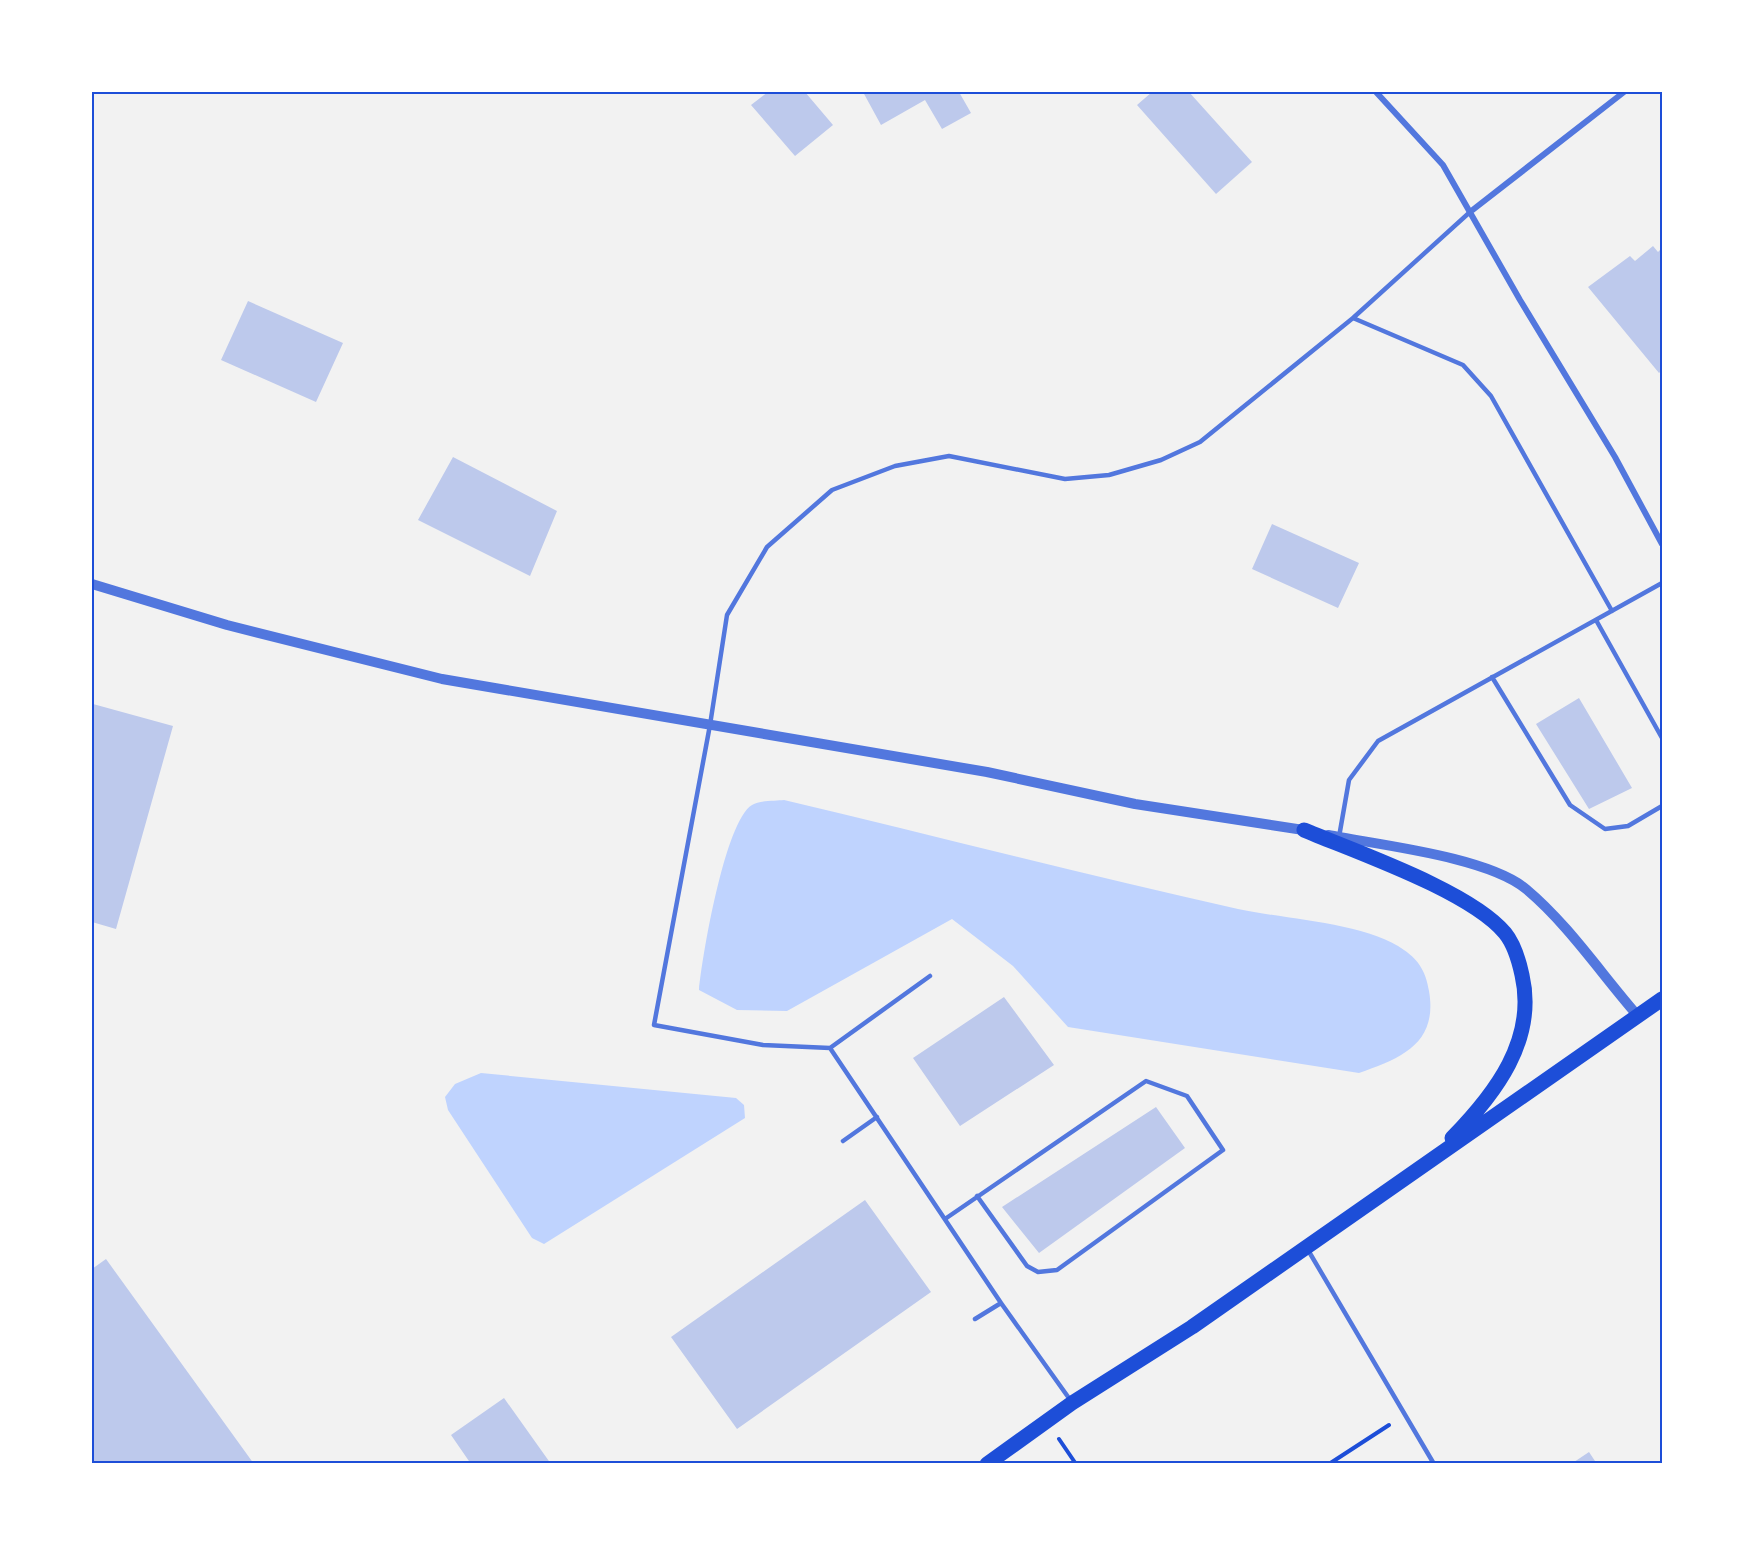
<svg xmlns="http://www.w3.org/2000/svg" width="1754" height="1555" viewBox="0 0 1754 1555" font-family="Spectral,serif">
<rect width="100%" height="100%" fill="#f2f2f2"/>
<!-- water -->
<path fill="#bfd3fe" d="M784 800C936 836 1086 875 1238 909 1284 919 1367 923 1404 950 1420 961 1426 973 1429 991 1438 1043 1402 1058 1359 1073L1068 1027 1013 966 952 919 787 1011 737 1010 699 990C702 957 725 821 752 805 760 800 776 801 784 800Z
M481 1073 736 1098 744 1105 745 1118 544 1244 532 1238 448 1110 445 1097 455 1084Z"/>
<!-- building -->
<path fill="#bdc9ec" d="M768 92H805L833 125 795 156 751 105Z
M863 92H959L971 113 942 129 925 100 881 125Z
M1152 92H1189L1252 162 1216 194 1137 105Z
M1653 246 1658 252 1662 248V370L1659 373 1588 287 1630 256 1635 261Z
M248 301 343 343 316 402 221 360Z
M453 457 557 511 530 576 418 520Z
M1272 524 1359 563 1338 608 1252 569Z
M1579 698 1632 788 1589 809 1536 724Z
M93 704 173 726 116 929 92 922Z
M1004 997 1054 1065 960 1126 913 1058Z
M1156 1107 1185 1148 1039 1253 1002 1207Z
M865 1200 931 1292 737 1429 671 1337Z
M106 1259 254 1464H92V1269Z
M504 1398 551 1464H471L451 1435Z
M1589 1452 1597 1464H1571Z"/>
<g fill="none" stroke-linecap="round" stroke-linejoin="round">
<!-- path -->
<path stroke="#1d4ed8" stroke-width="4" d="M1059 1439 1076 1464
M1329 1464 1389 1425"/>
<!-- service -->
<path stroke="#5277de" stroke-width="4.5" d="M1470 212 1353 318 1463 365 1491 396 1612 611
M1596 620 1662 738
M1492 677 1570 805 1605 829 1628 826 1662 806
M1339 837 1349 780 1378 741 1662 583
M830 1048 930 976
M843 1141 877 1117
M945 1219 1146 1081 1187 1096 1223 1150 1057 1270 1038 1272 1027 1266 977 1196
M1308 1250 1434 1464
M1001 1303 830 1048 763 1045 654 1025 710 725 727 615 767 547 832 490 895 466 949 456 1065 479 1109 475 1161 460 1200 442 1353 318
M975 1319 1001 1303 1071 1401"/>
<!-- minor -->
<path stroke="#5277de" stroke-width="6" d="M1376 92 1443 165 1520 300 1615 457 1662 544
M1470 212 1624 92"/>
<!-- tertiary -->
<path stroke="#5277de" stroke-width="10" d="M92 584 227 625 442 679 987 772 1135 804 1310 831
M1328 835C1379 845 1488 857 1526 889 1568 924 1602 975 1638 1016"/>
<!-- primary -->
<path stroke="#1d4ed8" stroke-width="15" d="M1304 830C1356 852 1470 891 1505 933 1514 944 1519 961 1522 975 1537 1040 1495 1094 1452 1138
M987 1464 1072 1403 1192 1327 1662 999"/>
</g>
<!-- border -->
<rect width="1754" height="1555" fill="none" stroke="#ffffff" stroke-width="186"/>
<rect x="93" y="93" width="1568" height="1369" fill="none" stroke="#1d4ed8" stroke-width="2"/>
</svg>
